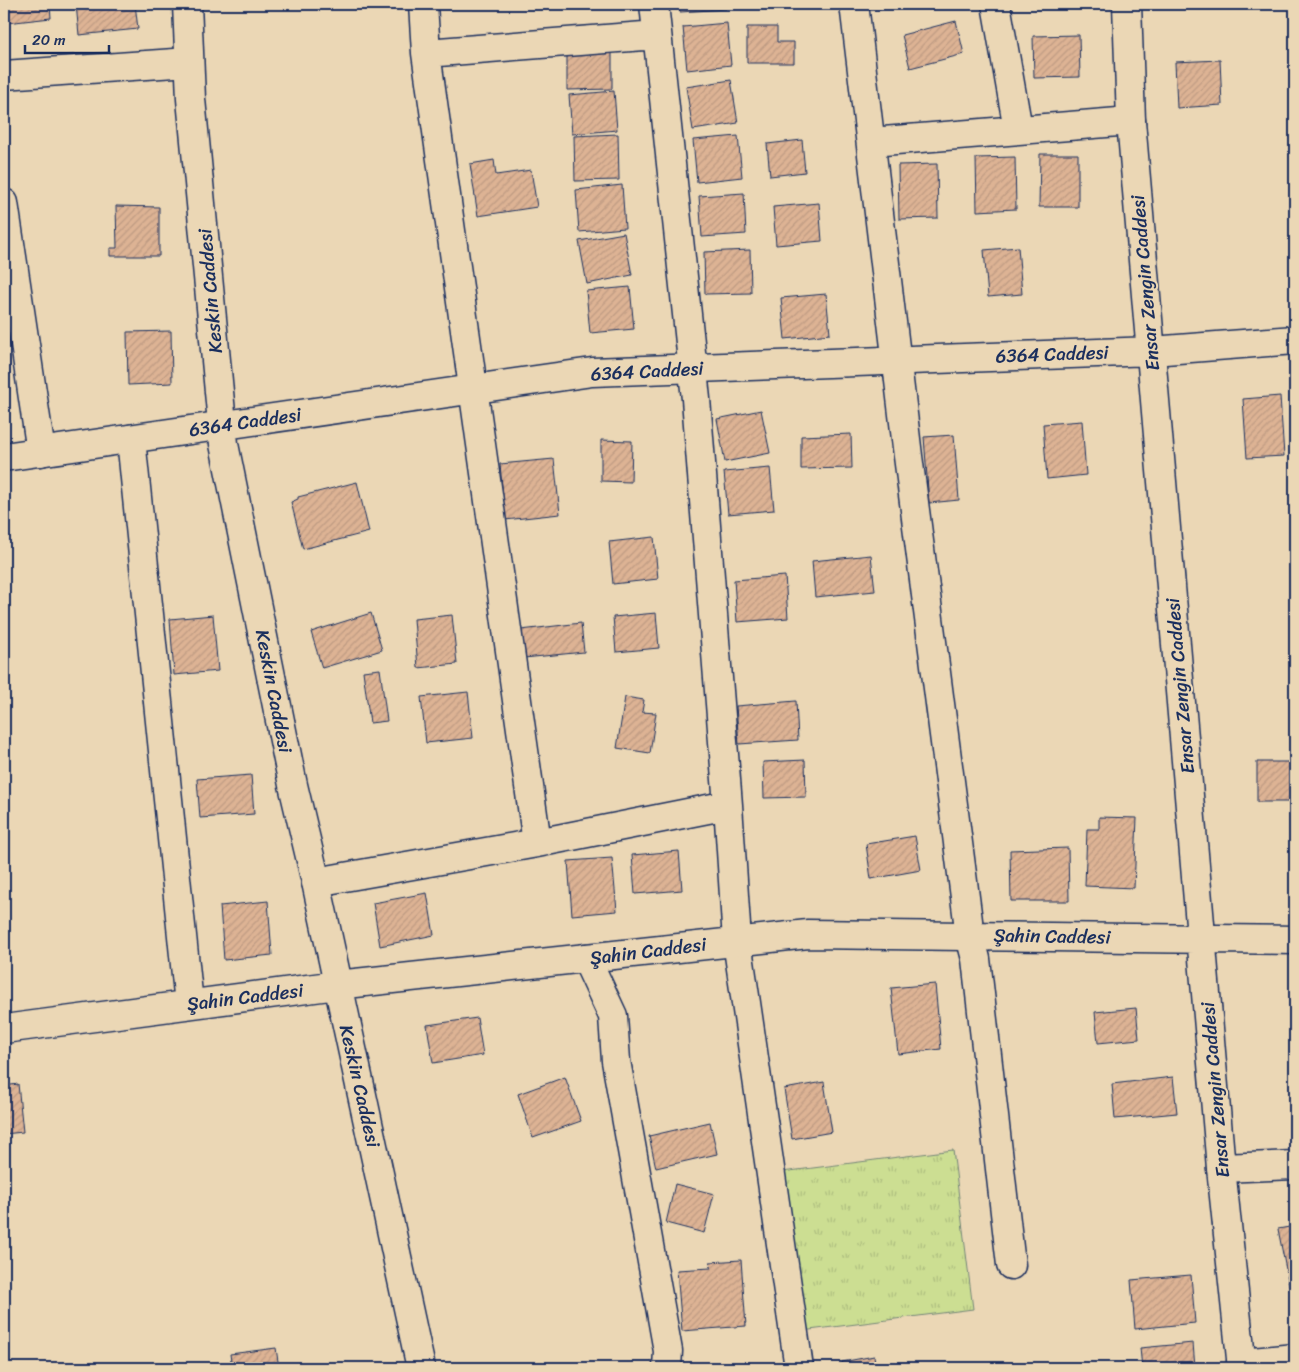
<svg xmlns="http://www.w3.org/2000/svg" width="1299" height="1372" viewBox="0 0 1299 1372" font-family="Sriracha,sans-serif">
<defs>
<pattern id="park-tufts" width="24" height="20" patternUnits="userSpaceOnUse" patternTransform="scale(1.25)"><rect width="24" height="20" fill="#ccde92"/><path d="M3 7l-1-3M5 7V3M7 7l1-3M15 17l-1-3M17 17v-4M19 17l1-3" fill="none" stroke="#afbf80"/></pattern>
<pattern id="building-hatch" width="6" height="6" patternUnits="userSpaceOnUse" patternTransform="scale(1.25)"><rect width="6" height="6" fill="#ddb394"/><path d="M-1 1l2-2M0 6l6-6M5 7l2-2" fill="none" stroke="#bd9a82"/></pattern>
</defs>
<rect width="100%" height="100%" fill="#ebd7b5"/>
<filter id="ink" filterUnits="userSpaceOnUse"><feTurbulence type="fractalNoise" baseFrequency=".02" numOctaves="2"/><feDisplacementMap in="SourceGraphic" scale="10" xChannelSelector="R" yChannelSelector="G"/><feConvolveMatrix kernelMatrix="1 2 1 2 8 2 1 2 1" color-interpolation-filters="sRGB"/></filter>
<g filter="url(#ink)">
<!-- park -->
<path fill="url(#park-tufts)" stroke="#748678" d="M953 1150 973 1309 794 1332 774 1173Z"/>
<!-- building -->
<path fill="url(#building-hatch)" stroke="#1b2f5e" d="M4 4H50L51 18 6 23Z
M76 4H135L138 29 79 35Z
M679 4H725L726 9 680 12Z
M878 4H907L879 9Z
M956 21 964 54 910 68 902 35Z
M727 23 731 65 687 70 683 27Z
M747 27H777V42H794V63H747Z
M1079 35 1080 77 1034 78 1033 36Z
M567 48H612V89L567 90Z
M1220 60 1222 105 1177 108 1175 62Z
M731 80 738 123 693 130 686 87Z
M614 91 617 130 572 134 569 95Z
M618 134 619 180 575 181 574 136Z
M738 136 742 177 697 182 693 140Z
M802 140 805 172 770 176 767 144Z
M1040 154H1078V207H1039Z
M1015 157 1016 209 977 211 976 158Z
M494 160 496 175 531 170 537 207 478 216 470 164Z
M937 164 938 218 899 219 898 165Z
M622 185 625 228 579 232 576 190Z
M744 193 746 234 702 237 699 196Z
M819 203 822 241 776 245 773 207Z
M116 206 159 207V256H110V248H117Z
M624 233 632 275 587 284 579 241Z
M1018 247 1022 294 988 297 984 250Z
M750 250 751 293 705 294 704 252Z
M630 287 634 329 590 333 586 291Z
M826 294 830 334 785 339 781 298Z
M171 331 172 383 128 385 127 332Z
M1280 396 1284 456 1247 458 1243 399Z
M761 410 770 453 725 462 717 419Z
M1082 421 1086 475 1047 479 1043 424Z
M851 434 852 468 801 469V436Z
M954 435 959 500 929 503 924 437Z
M601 440 632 441 631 482 601 481Z
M554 459 560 514 505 520 500 464Z
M770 468 774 510 728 514 724 472Z
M357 482 369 532 303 549 291 502 298 499V497Z
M654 537 658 579 613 584 609 542Z
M871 555 875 591 815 597 812 561Z
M785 576 788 618 737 622 734 580Z
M371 613 382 650 322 668 311 632Z
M656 613 659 648 616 652 613 617Z
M213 615 218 671 174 675 170 619Z
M452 615 457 664 418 668 414 619Z
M581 623 584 652 524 658 521 630Z
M380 669 387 721 370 723 363 671Z
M468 692 473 738 426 743 421 697Z
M625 697 644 700 642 712 656 713 650 753 617 748Z
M796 701 798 740 739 744 736 706Z
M805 760 806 797 764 798 763 762Z
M1257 762H1295V802H1257Z
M251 775 254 814 200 818 197 779Z
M1099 817 1137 818 1134 888 1085 886 1087 829H1099Z
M915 836 921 870 871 879 866 844Z
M1068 848 1069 901H1011L1010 850Z
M679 851 682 890 635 894 632 855Z
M612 858 617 911 572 915 568 861Z
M427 893 434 935 380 946 373 903Z
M268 901 272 955 224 960 220 906Z
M935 984 941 1049 898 1054 891 988Z
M1136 1008 1139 1039 1098 1043 1095 1012Z
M477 1018 483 1055 433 1063 427 1025Z
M565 1077 581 1121 533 1138 518 1094Z
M1173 1077 1177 1113 1115 1119 1112 1084Z
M824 1082 832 1132 792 1139 784 1089Z
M18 1084 23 1132 4 1134V1086Z
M710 1122 717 1154 656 1168 649 1136Z
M675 1184 714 1194 704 1233 666 1223Z
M1295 1226V1305H1293L1278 1229Z
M741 1260 746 1326 682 1331 677 1270 711 1268 710 1262Z
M1191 1275 1195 1323 1135 1329 1131 1280Z
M1193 1343 1195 1368H1142L1140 1348Z
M276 1348 279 1368H232L230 1354Z
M874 1356 876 1368H843L842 1362Z"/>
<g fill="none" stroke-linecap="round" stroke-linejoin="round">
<defs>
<path id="minor" d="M423 4 426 53 537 843
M654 4 696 399 728 805 737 941 799 1368
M854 4 908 456 970 936 976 959 1011 1265
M996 4 1018 129
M426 53 657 35
M4 75 189 62
M871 142 1131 121
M4 203 41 452
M131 439 189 1004
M316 882 537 843 728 805
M586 958 613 1016 616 1061 668 1351 667 1368
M1221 1168 1295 1165
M1241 1363 1295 1358"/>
<path id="tertiary" d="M187 4 191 99 224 444 293 785 316 882 421 1368
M1127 4 1131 121 1221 1168 1242 1368
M4 457 592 372 1152 351 1295 340
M4 1029 337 985 808 934 1295 940"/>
</defs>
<!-- minor casing -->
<use href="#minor" stroke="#1b2f5e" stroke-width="31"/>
<!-- tertiary casing -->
<use href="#tertiary" stroke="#1b2f5e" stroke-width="31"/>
<!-- minor -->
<use href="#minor" stroke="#ebd7b5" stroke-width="28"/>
<!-- tertiary -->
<use href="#tertiary" stroke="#ebd7b5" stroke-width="28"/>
</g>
</g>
<g text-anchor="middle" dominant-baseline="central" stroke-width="4" stroke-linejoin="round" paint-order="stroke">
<!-- street labels -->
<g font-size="19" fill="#1b2f5e" stroke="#ebd7b5">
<text transform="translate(1145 283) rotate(-95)">Ensar Zengin Caddesi</text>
<text transform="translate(210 291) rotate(-95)">Keskin Caddesi</text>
<text transform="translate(1052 354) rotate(-2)">6364 Caddesi</text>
<text transform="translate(647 371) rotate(-3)">6364 Caddesi</text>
<text transform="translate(245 422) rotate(-8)">6364 Caddesi</text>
<text transform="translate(1180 686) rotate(-95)">Ensar Zengin Caddesi</text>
<text transform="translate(274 691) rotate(79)">Keskin Caddesi</text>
<text transform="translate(1052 936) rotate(1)">Şahin Caddesi</text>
<text transform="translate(648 951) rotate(-7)">Şahin Caddesi</text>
<text transform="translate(245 997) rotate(-7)">Şahin Caddesi</text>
<text transform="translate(360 1086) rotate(77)">Keskin Caddesi</text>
<text transform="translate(1215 1090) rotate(-95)">Ensar Zengin Caddesi</text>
</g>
</g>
<!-- margin -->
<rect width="1299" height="1372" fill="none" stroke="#ebd7b5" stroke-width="20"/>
<rect x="10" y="10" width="1279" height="1352" fill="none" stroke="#1b2f5e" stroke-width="2" filter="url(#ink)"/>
<!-- scale -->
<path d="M25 45v8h84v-8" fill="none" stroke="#1b2f5e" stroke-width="2.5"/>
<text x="32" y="45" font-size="15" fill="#1b2f5e" stroke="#ebd7b5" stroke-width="4" paint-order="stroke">20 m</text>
</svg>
